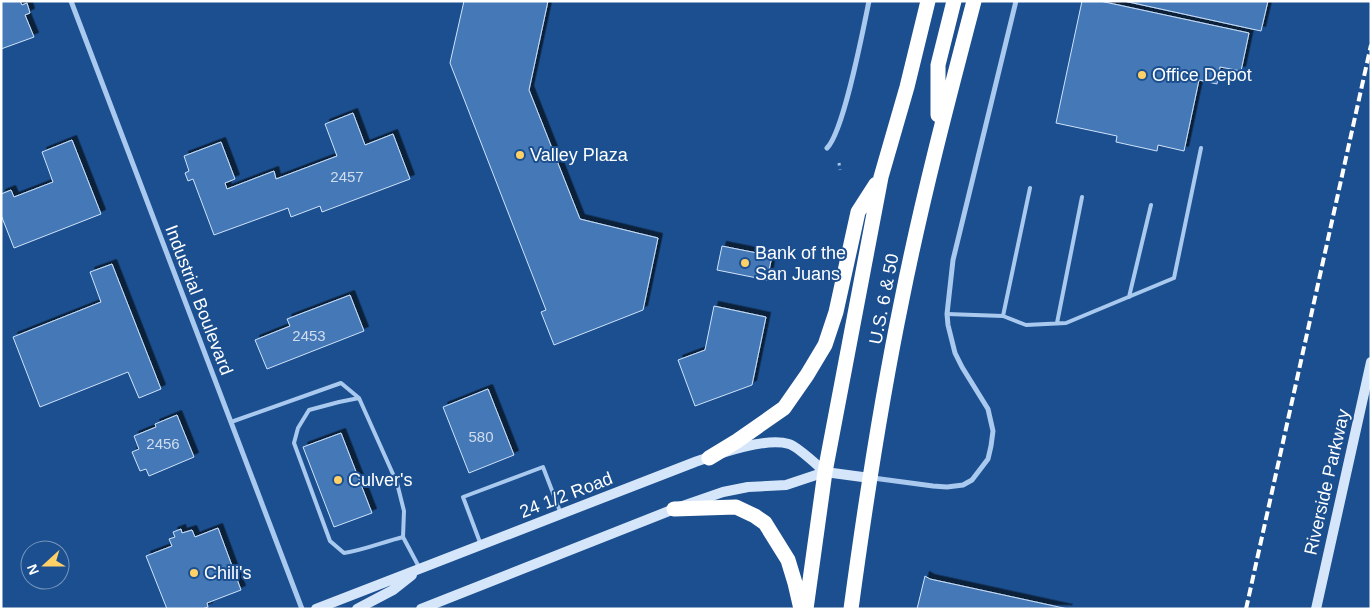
<svg xmlns="http://www.w3.org/2000/svg" width="1372" height="610" viewBox="0 0 1372 610" font-family="Helvetica,sans-serif">
<defs>
<filter id="shadow"><feDropShadow dx="4.5" dy="-4.5" stdDeviation="0" flood-color="#0009"/></filter>
</defs>
<rect width="100%" height="100%" fill="#1b4f8f"/>
<!-- building -->
<path fill="#4478b7" stroke="#cfe3fa" filter="url(#shadow)" d="M1 1H20L22 5 27 3 30 13 25 15 34 37 1 49Z
M464 1H548L529 90 580 219 658 238 643 310 554 345 541 312 546 310 450 63Z
M1082 1H1100L1249 33 1241 71 1220 67 1217 84 1199 80 1184 151 1158 145 1157 151 1116 142 1117 136 1056 123Z
M1124 1H1268L1261 31Z
M353 113 365 145 393 134 410 179 322 212 320 206 291 217 288 208 214 235 193 179 188 181 185 173 189 171 184 156 221 142 235 179 225 183 227 189 274 171 276 179 337 156 325 124Z
M72 140 101 214 14 248 1 215V194L11 190 14 197 53 182 42 152Z
M722 246 772 256 767 280 717 270Z
M112 264 161 389 139 398 128 372 40 407 13 337 101 302 90 272Z
M350 295 364 331 267 369 255 340 290 326 287 319Z
M714 306 766 317 752 385 695 406 678 360 705 350Z
M488 389 514 455 469 473 443 407Z
M177 415 194 457 149 476 146 469 140 471 132 452 139 449 134 436 156 427 155 424Z
M341 433 372 513 334 527 303 447Z
M218 528 241 590 207 603 208 607 202 609H167L146 556 172 546 169 539 175 537 173 532 181 529 182 533 192 530 195 537Z
M925 576 930 579 1068 609H917Z"/>
<g fill="none" stroke-linecap="round" stroke-linejoin="round">
<!-- path -->
<path stroke="#a9c9ee" stroke-width="3" stroke-dasharray="2.5 4" stroke-linecap="butt" d="M839 163 840 170"/>
<!-- lane -->
<path stroke="#a9c9ee" stroke-width="4" d="M1129 297 1151 205
M947 314 1003 316 1030 188
M1003 316 1026 325 1066 323 1174 278 1201 148
M1057 323 1082 197
M231 422 341 383 359 398
M403 537C383 542 364 550 344 553L330 541 294 443 298 428 309 410 339 402 359 398 397 483 404 511 403 537 419 567
M481 545 463 497 543 467 561 514"/>
<!-- street -->
<path stroke="#a9c9ee" stroke-width="5" d="M71 1 302 609
M827 148C844 131 863 30 869 1
M873 478 933 486 947 487 963 485 972 480 988 459 991 446 993 431 988 409 962 367 955 353 948 325 947 314 953 260 1016 1"/>
<!-- secondary -->
<path stroke="#d6e6fa" stroke-width="10" d="M316 609 695 462C718 454 765 437 789 444 797 446 817 465 825 472
M357 609 393 590 412 575
M421 609 674 509 723 492 748 487 786 485 825 472 870 478
M1316 609 1371 362"/>
<!-- highway -->
<path stroke="#fff" stroke-width="15" d="M938 115V65L954 1
M709 458 737 441 784 408 807 375 825 345 836 312 858 212 876 184
M674 509 736 507 755 516 765 523 788 560 795 583 801 609
M806 609 825 472 881 177 907 87 928 1
M851 609C865 505 881 401 902 299 922 199 948 100 974 1"/>
<!-- rail -->
<path stroke="#fff" stroke-width="4" stroke-dasharray="9 4" stroke-linecap="butt" d="M1246 609 1371 45"/>
</g>
<!-- markers -->
<g fill="#ffd166" stroke="#1b4f8f" stroke-width="2">
<circle cx="1142" cy="75" r="5"/>
<circle cx="520" cy="155" r="5"/>
<circle cx="745" cy="263" r="5"/>
<circle cx="338" cy="480" r="5"/>
<circle cx="194" cy="573" r="5"/>
</g>
<g text-anchor="middle" dominant-baseline="central" stroke-width="4" stroke-linejoin="round" paint-order="stroke">
<!-- number labels -->
<g font-size="15" fill="#d0dded">
<text x="347" y="176">2457</text>
<text x="309" y="335">2453</text>
<text x="481" y="436">580</text>
<text x="163" y="443">2456</text>
</g>
<!-- poi labels -->
<g font-size="18" fill="#fff" stroke="#1b4f8f" text-anchor="start">
<text x="1152" y="75">Office Depot</text>
<text x="530" y="155">Valley Plaza</text>
<text x="755" y="253">Bank of the<tspan x="755" dy="21">San Juans</tspan></text>
<text x="348" y="480">Culver's</text>
<text x="204" y="573">Chili's</text>
</g>
<!-- street labels -->
<g font-size="18" fill="#fff" stroke="#1b4f8f">
<text transform="translate(884 299) rotate(-79)">U.S. 6 &amp; 50</text>
<text transform="translate(199 300) rotate(69)">Industrial Boulevard</text>
<text transform="translate(1327 482) rotate(-77)">Riverside Parkway</text>
<text transform="translate(566 495) rotate(-21)">24 1/2 Road</text>
</g>
</g>
<!-- border -->
<rect width="1372" height="610" fill="none" stroke="#ffffff" stroke-width="5"/>
<!-- north arrow -->
<g transform="translate(45 565) rotate(249)"><circle r="24" fill="#1b4f8f" stroke="#7695bc"/>
<path d="M0-4L9 19L0 12L-9 19Z" fill="#ffd166"/>
<text y="-8" font-size="14" font-weight="bold" text-anchor="middle" fill="#ffffff">N</text>
</g>
</svg>
